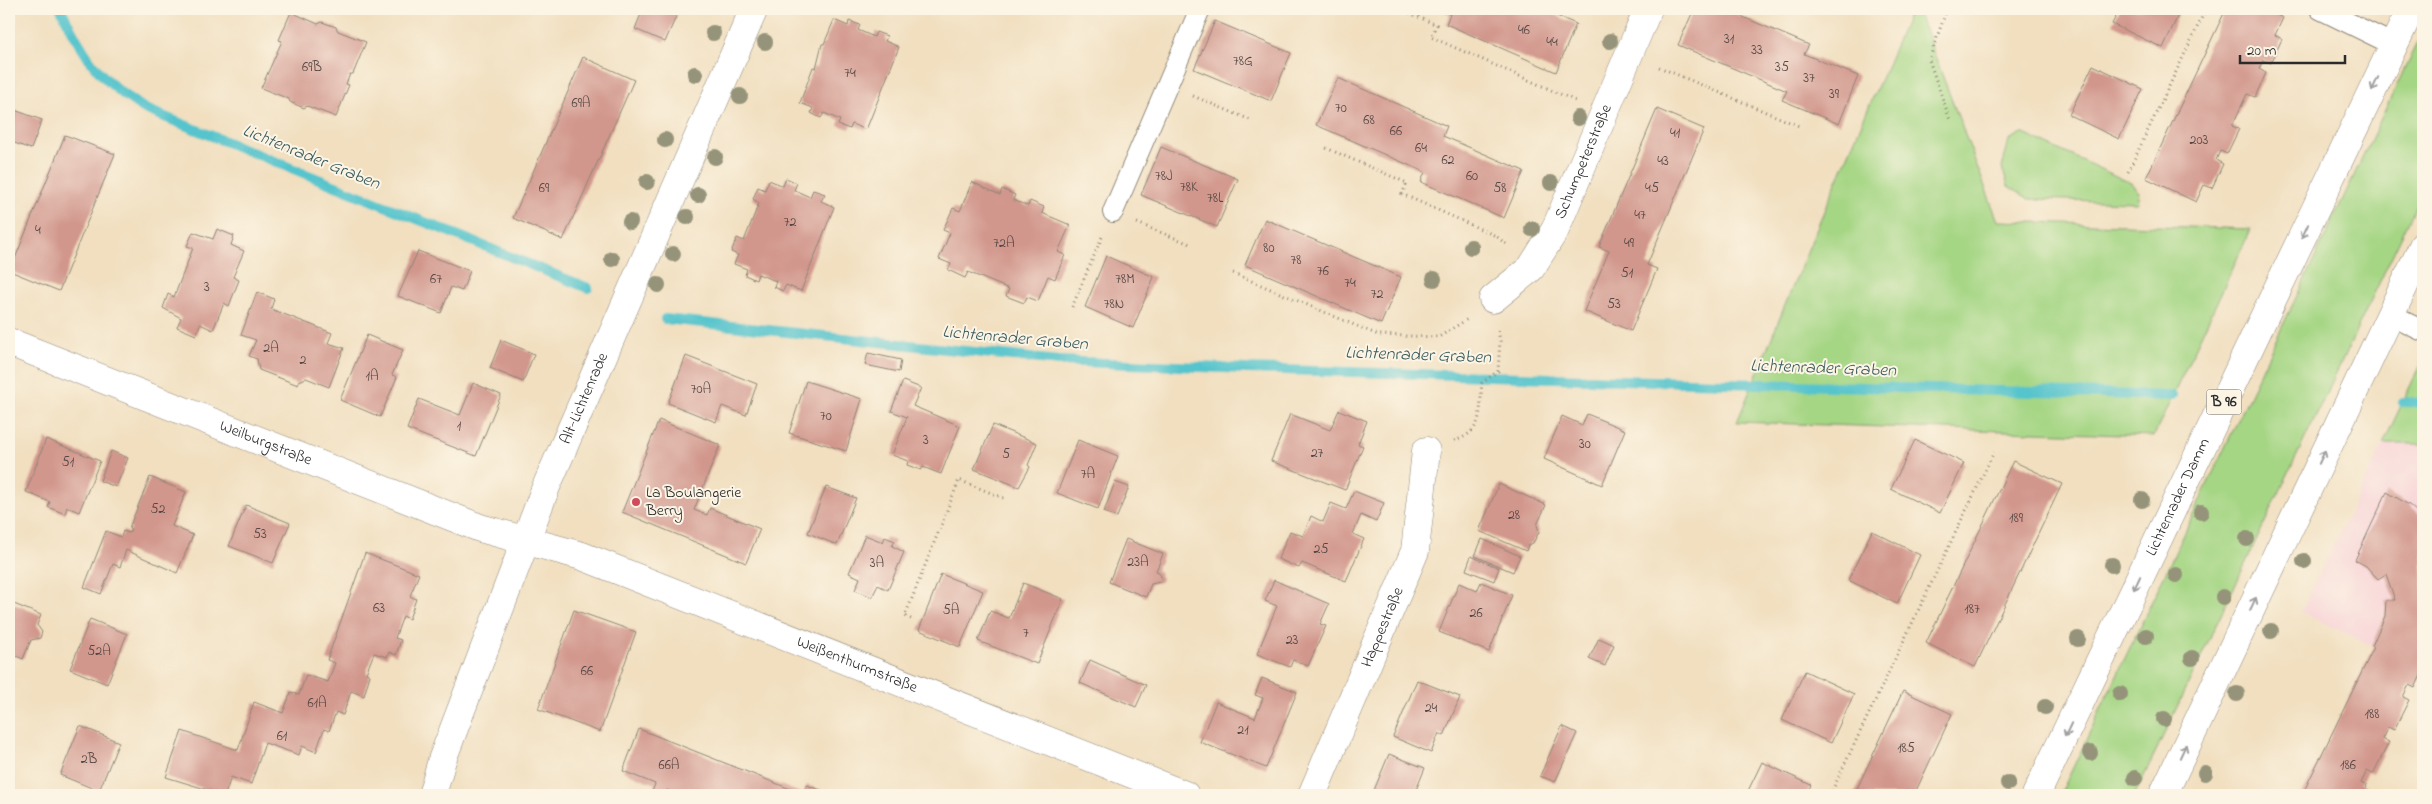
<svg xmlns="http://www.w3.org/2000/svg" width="2432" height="804" viewBox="0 0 2432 804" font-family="'Indie Flower',sans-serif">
<rect width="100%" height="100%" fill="#fcf5e5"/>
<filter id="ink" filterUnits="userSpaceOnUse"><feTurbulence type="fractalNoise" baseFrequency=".02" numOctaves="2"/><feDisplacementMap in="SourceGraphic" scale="10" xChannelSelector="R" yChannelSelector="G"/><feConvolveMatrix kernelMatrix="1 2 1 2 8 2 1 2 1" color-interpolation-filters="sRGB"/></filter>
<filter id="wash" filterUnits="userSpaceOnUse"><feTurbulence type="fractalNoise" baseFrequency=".0096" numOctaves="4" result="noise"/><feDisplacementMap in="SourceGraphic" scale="20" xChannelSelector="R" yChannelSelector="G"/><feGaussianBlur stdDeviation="1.12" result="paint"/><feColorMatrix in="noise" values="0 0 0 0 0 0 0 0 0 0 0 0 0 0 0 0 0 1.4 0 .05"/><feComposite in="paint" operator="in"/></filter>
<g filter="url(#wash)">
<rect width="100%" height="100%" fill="#f1dfc0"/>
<!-- built -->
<path fill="#f7cfd5" d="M2383 444 2423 445V670L2301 612Z"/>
<!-- green -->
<path fill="#a5d684" stroke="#688058" d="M1911 9H1917L1998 221 2251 229 2154 436 1737 422 1821 218Z
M2423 30V191L2135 795H2060Z
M2022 133 2131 183 2139 192 2137 202 2029 199 2008 186 2002 168 2009 140Z
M2423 359V444H2383Z"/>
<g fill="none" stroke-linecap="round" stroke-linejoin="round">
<!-- stream -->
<path stroke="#56c4cc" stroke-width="10" d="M61 9C84 56 99 81 145 109L588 288
M665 319 1059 361 1247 369 2172 396
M2403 402 2423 403"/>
</g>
<g id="blocks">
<!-- building -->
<path fill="#d1968c" d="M643 9H670L678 12 665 42 635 29Z
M1437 9H1540L1576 24 1556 72 1446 24 1450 14Z
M1694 9H1724L1809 45 1804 54 1858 76 1839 124 1782 100 1787 91 1678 45Z
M2120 9H2181L2163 48 2112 24Z
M2226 9H2263L2283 18 2275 35 2282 39 2271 63 2263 60 2259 69 2266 73 2255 97 2247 94 2232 126 2239 129 2227 154 2220 151 2216 160 2223 164 2212 188 2204 185 2196 202 2146 178Z
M291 12 318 24 322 22 336 27 338 31 366 42 353 74H350L346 84 349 85 336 117 307 106 304 108 290 102 289 99 261 88 282 41 279 40Z
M834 20 848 26 849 21 860 25 858 30 874 37 876 32 887 36 885 41 899 47 866 130 852 124 850 129 838 125 840 120 824 113 821 118 811 113 813 108 800 103 813 67 816 68 822 44H824Z
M1215 21 1291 53 1271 101 1194 69Z
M583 57 634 80 563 240 513 218Z
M2093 65 2143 89 2119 139 2069 115Z
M1338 78 1447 126 1443 136 1524 171 1504 218 1421 182 1425 172 1316 125Z
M9 108 42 120 31 149 9 141Z
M1657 109 1704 129 1647 265 1657 269 1631 331 1584 311 1609 251 1599 247Z
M65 135 115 154 59 291 10 271Z
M1161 147 1238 179 1217 227 1141 195Z
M786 178 797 183 794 190 810 197 813 190 825 194 821 201 834 207 801 291 786 285 783 291 774 287 776 281 758 274 756 280 745 275 747 269 734 264 738 255 731 252 737 238 744 241 759 203 753 199 758 187 765 190 769 180 783 186Z
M972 182 1000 195 1002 189 1015 195 1013 200 1028 206 1030 201 1044 207 1042 213 1070 225 1058 252 1065 255 1055 279 1048 276 1038 301 1027 297 1024 303 1006 296 1009 289 968 272 965 278 948 270 951 264 939 259 950 233 943 230 953 208 960 211Z
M1265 219 1401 277 1381 324 1245 265Z
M217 229 234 236 231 245 244 251 233 277 239 280 229 306 224 303 213 330 200 324 196 335 177 327 181 318 163 308 168 294 174 297 193 248 187 246 193 232 213 239Z
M418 251 470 271 462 291 451 287 441 313 398 296Z
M1106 256 1154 277 1133 328 1085 307Z
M257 292 274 299 271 309 332 333 328 343 344 348 329 387 306 378 299 381 298 385 259 370 257 359 249 356 256 340 241 335Z
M367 335 403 350 392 375 397 377 380 417 340 400Z
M501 340 534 354 523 382 490 368Z
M868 353 901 360 899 372 865 365Z
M686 356 757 384 746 415 722 406 716 422 668 403Z
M806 381 862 399 846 451 789 433Z
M903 381 921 388 913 406 960 426 941 474 923 467 921 470 907 465 908 461 892 455 907 417 891 411Z
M473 383 501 395 476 456 407 429 419 399 460 415Z
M1339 410 1367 421 1358 444 1363 446 1345 490 1271 461 1290 414 1330 430Z
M1587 414 1625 430 1602 485 1544 459 1562 416 1582 425Z
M659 420 720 445 694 510 707 515 710 508 760 529 746 563 622 512Z
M993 425 1037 443 1028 465 1030 467 1019 487 974 469Z
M46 439 100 461 79 512 67 507 65 514 48 507 50 502 26 492Z
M1078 440 1118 456 1098 509 1057 493Z
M1915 440 1964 463 1940 513 1891 489Z
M111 451 128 458 116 487 100 481Z
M2013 461 2062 484 1975 667 1926 643Z
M150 477 186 492 172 526 193 535 177 573 126 550 120 567 113 564 101 594 84 587 106 531 121 537 123 531 129 533 131 529 129 528Z
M1115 482 1129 487 1117 517 1104 512Z
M1499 484 1546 505 1537 525 1539 532 1533 543 1528 545 1526 551 1479 531Z
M826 487 856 498 837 545 808 533Z
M1354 491 1384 503 1376 522 1361 515 1353 534 1364 539 1346 581 1302 563 1299 568 1278 559 1290 531 1303 536 1311 516 1323 522 1331 503 1346 509Z
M2387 492 2409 505 2423 517V671L2415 688 2409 685 2403 697 2409 700 2394 730 2388 727 2382 739 2389 742 2373 774 2367 771 2361 783 2367 786 2363 795H2302L2374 647 2372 646 2385 616 2386 600H2395L2386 574 2378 579 2366 566 2355 560Z
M246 505 290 523 273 563 229 546Z
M1872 531 1920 555 1897 604 1848 580Z
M865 535 883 542 885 537 895 541 892 546 904 552 888 590 878 585 872 597 855 590 860 578 849 573Z
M1126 539 1163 554 1156 571 1159 572 1162 579 1160 582 1151 584 1146 597 1109 582Z
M1482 539 1520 556 1513 572 1475 556Z
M365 553 419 574 410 596 416 599 409 619 403 616 395 638 401 640 396 655 389 652 387 657 374 653 366 673 370 675 364 696 351 691 343 715 336 712 329 731 324 729 316 752 302 746 299 755 265 743 251 784 231 777 225 795 166 777 182 731 238 750 254 702 283 713 291 692 299 695 306 675 328 682 335 663 327 660Z
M1471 556 1499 568 1494 581 1466 570Z
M941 574 983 591 960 647 919 630Z
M1274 580 1329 604 1320 624 1326 626 1308 666 1293 660 1290 667 1257 654 1277 606 1265 601Z
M1481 582 1512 595 1489 652 1439 632 1459 583 1477 591Z
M1023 583 1063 599 1037 664 978 641 990 611 1009 618Z
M9 602 41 615 37 625 42 632 40 638 31 640 23 659 9 653Z
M574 610 636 632 600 732 538 709Z
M90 619 127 634 107 684 70 669Z
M1599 638 1614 645 1605 666 1589 659Z
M1090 660 1146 685 1136 707 1080 683Z
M1805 671 1854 694 1831 743 1782 720Z
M1262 678 1297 692 1266 768 1200 742 1216 702 1255 718 1263 698 1255 695Z
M1417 680 1460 697 1444 736 1439 733 1431 753 1393 737Z
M1903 691 1952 714 1914 795H1854Z
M80 726 119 742 99 791 60 775Z
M1562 726 1577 733 1555 782 1540 776Z
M639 729 803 794 807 785 834 795H680L667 790 666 795H654L651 794 655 784 623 771Z
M1389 754 1425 768 1414 795H1372Z
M1762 762 1811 785 1806 795H1746Z"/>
</g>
</g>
<g filter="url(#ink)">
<use href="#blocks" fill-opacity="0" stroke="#8e8576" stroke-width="1"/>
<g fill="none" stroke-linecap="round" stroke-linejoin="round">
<defs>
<path id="lane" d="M2320 9 2394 45
M1113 212 1200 9
M2390 315 2423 331"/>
<g id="street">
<path id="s1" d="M1493 299 1531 268 1555 230 1648 9"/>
<path id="s2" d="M9 342 480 528 582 556 1185 795"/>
<path id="s3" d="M432 795 442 760 546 487 754 9"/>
<path id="s4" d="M1312 795 1415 551 1426 451"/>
</g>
<g id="primary">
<path id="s5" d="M2036 795 2411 9"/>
<path d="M2163 795 2423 246"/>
</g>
</defs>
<!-- lane casing -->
<use href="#lane" stroke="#8e8576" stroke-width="22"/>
<!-- street casing -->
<use href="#street" stroke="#8e8576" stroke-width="29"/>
<!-- primary casing -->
<use href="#primary" stroke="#8e8576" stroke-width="29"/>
<!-- path -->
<path stroke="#8e8576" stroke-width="3" stroke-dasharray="1 4" stroke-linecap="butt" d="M1400 9 1437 25 1431 37 1576 101
M1947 9 1929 60 1950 120
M1659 67 1799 126
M1193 96 1253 121
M1326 148 1407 183 1402 194 1496 236 1507 245
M2128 172 2206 9
M1137 223 1190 244
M1233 273 1378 335 1439 337 1469 318
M1072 307 1102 237
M1454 441C1485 431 1479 411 1482 383L1498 371 1500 341 1498 329
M911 619 905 616 959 480 1006 499
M1830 795 1994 452"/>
<!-- lane -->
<use href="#lane" stroke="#fff" stroke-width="20"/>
<!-- street -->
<use href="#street" stroke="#fff" stroke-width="28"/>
<!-- primary -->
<use href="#primary" stroke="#fff" stroke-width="28"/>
</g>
<!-- trees -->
<g fill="#95947a">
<circle cx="713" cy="33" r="8"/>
<circle cx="1610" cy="41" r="8"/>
<circle cx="765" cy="42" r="8"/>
<circle cx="695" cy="74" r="8"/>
<circle cx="740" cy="96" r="8"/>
<circle cx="1578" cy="118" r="8"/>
<circle cx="665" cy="140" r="8"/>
<circle cx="715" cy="157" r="8"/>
<circle cx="647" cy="182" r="8"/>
<circle cx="1551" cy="183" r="8"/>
<circle cx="698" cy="195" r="8"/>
<circle cx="687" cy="217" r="8"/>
<circle cx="630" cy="222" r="8"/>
<circle cx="1532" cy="229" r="8"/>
<circle cx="1471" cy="247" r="8"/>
<circle cx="673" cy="254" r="8"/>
<circle cx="612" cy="259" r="8"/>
<circle cx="1434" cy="279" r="8"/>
<circle cx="658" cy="285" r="8"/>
<circle cx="2142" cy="500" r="8"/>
<circle cx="2201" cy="512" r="8"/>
<circle cx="2247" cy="539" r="8"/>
<circle cx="2304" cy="561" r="8"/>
<circle cx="2112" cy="565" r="8"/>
<circle cx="2176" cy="575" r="8"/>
<circle cx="2223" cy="597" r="8"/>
<circle cx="2271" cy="631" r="8"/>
<circle cx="2146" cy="636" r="8"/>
<circle cx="2078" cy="639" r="8"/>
<circle cx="2192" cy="658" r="8"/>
<circle cx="2120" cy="694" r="8"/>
<circle cx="2237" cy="694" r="8"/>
<circle cx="2045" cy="707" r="8"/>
<circle cx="2164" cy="719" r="8"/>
<circle cx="2090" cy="753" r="8"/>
<circle cx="2205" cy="773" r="8"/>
<circle cx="2135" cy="778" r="8"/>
<circle cx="2008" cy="783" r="8"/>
</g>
<!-- one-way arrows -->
<defs><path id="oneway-shaft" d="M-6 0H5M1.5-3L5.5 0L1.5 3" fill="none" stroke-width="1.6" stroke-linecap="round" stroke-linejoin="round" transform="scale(1.25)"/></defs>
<g stroke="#a0a0a0">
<use href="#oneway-shaft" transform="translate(2375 84) rotate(115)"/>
<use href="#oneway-shaft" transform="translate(2305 231) rotate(115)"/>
<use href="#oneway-shaft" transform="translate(2322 457) rotate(-65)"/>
<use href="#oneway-shaft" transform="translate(2137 583) rotate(115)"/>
<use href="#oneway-shaft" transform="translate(2253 604) rotate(-65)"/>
<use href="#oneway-shaft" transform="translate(2068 730) rotate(115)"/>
<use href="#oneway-shaft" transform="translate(2183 751) rotate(-65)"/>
</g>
</g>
<!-- markers -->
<circle fill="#d1495b" stroke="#fcf5e5" stroke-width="2" cx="636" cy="502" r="5"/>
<g text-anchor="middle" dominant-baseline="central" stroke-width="4" stroke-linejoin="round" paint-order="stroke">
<!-- number labels -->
<g font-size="14" fill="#544643">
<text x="1524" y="30">46</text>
<text x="1729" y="39">31</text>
<text x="1552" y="42">44</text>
<text x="1757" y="50">33</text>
<text x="1243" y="61">78G</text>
<text x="312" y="67">69B</text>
<text x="1782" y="67">35</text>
<text x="850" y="73">74</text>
<text x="1809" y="78">37</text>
<text x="1834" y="94">39</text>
<text x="581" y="103">69A</text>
<text x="1341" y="108">70</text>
<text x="1369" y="120">68</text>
<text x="1396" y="131">66</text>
<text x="1675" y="133">41</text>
<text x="2199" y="140">203</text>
<text x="1421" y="148">64</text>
<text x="1448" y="160">62</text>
<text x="1663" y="161">43</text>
<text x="1164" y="176">78J</text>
<text x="1472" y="176">60</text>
<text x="1189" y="187">78K</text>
<text x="544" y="188">69</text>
<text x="1500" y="188">58</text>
<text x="1652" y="188">45</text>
<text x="1215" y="198">78L</text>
<text x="1640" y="215">47</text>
<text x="790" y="222">72</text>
<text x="38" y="230">4</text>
<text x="1004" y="243">72A</text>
<text x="1629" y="243">49</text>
<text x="1269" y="248">80</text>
<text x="1296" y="260">78</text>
<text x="1323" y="271">76</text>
<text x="1627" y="273">51</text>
<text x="436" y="279">67</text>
<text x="1125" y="279">78M</text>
<text x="1350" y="283">74</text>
<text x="207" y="287">3</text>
<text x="1377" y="294">72</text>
<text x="1114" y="304">78N</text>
<text x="1614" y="304">53</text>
<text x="271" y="348">2A</text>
<text x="303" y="360">2</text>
<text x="372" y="376">1A</text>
<text x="701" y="389">70A</text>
<text x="826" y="416">70</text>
<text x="459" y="426">1</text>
<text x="926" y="440">3</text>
<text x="1585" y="444">30</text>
<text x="1317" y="453">27</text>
<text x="1006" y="454">5</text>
<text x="68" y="462">51</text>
<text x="1088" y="474">7A</text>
<text x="158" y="509">52</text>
<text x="1514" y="515">28</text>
<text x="2016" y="518">189</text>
<text x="260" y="534">53</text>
<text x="1321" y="549">25</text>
<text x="1138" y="562">23A</text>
<text x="877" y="563">3A</text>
<text x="379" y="608">63</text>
<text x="1972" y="609">187</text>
<text x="951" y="610">5A</text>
<text x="1476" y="613">26</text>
<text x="1026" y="633">7</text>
<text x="1292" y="640">23</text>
<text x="99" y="651">52A</text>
<text x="587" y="671">66</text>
<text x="317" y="703">61A</text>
<text x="1431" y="708">24</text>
<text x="2372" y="714">188</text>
<text x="1243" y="730">21</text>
<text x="282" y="736">61</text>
<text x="1906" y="748">185</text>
<text x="89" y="759">2B</text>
<text x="669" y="765">66A</text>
<text x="2348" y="765">186</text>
</g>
<!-- shield labels -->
<rect fill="#fcf5e5" stroke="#6a6863" stroke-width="1" x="2206.5" y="389.5" width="35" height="25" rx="4"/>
<g font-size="15" font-weight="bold" fill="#2b2b2b">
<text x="2224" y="402">B 96</text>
</g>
<!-- street labels -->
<g font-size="16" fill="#2b2b2b" stroke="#fcf5e5">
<text stroke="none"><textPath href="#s1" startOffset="168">Schumpeterstraße</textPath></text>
<text stroke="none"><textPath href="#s3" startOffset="425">Alt-Lichtenrade</textPath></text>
<text stroke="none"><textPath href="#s2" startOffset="276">Weilburgstraße</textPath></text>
<text stroke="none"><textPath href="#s5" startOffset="330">Lichtenrader Damm</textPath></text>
<text stroke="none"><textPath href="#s4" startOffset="182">Happestraße</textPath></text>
<text stroke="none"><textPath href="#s2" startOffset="908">Weißenthurmstraße</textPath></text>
</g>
<!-- poi labels -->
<g font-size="16" fill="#2b2b2b" stroke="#fcf5e5" text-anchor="start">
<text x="646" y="493">La Boulangerie<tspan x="646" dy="18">Berry</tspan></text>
</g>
<!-- water labels -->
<g font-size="18" font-style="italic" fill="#38595b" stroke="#fcf5e5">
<text transform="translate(311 158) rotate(22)">Lichtenrader Graben</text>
<text transform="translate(1015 339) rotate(5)">Lichtenrader Graben</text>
<text transform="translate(1418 356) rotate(2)">Lichtenrader Graben</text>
<text transform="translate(1823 369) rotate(2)">Lichtenrader Graben</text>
</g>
</g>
<!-- margin -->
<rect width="2432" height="804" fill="none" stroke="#fcf5e5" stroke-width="30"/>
<!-- scale -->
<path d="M2240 55v8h105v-8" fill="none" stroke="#2b2b2b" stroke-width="2.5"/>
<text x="2247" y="55" font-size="15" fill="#2b2b2b" stroke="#fcf5e5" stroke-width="4" paint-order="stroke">20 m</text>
</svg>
